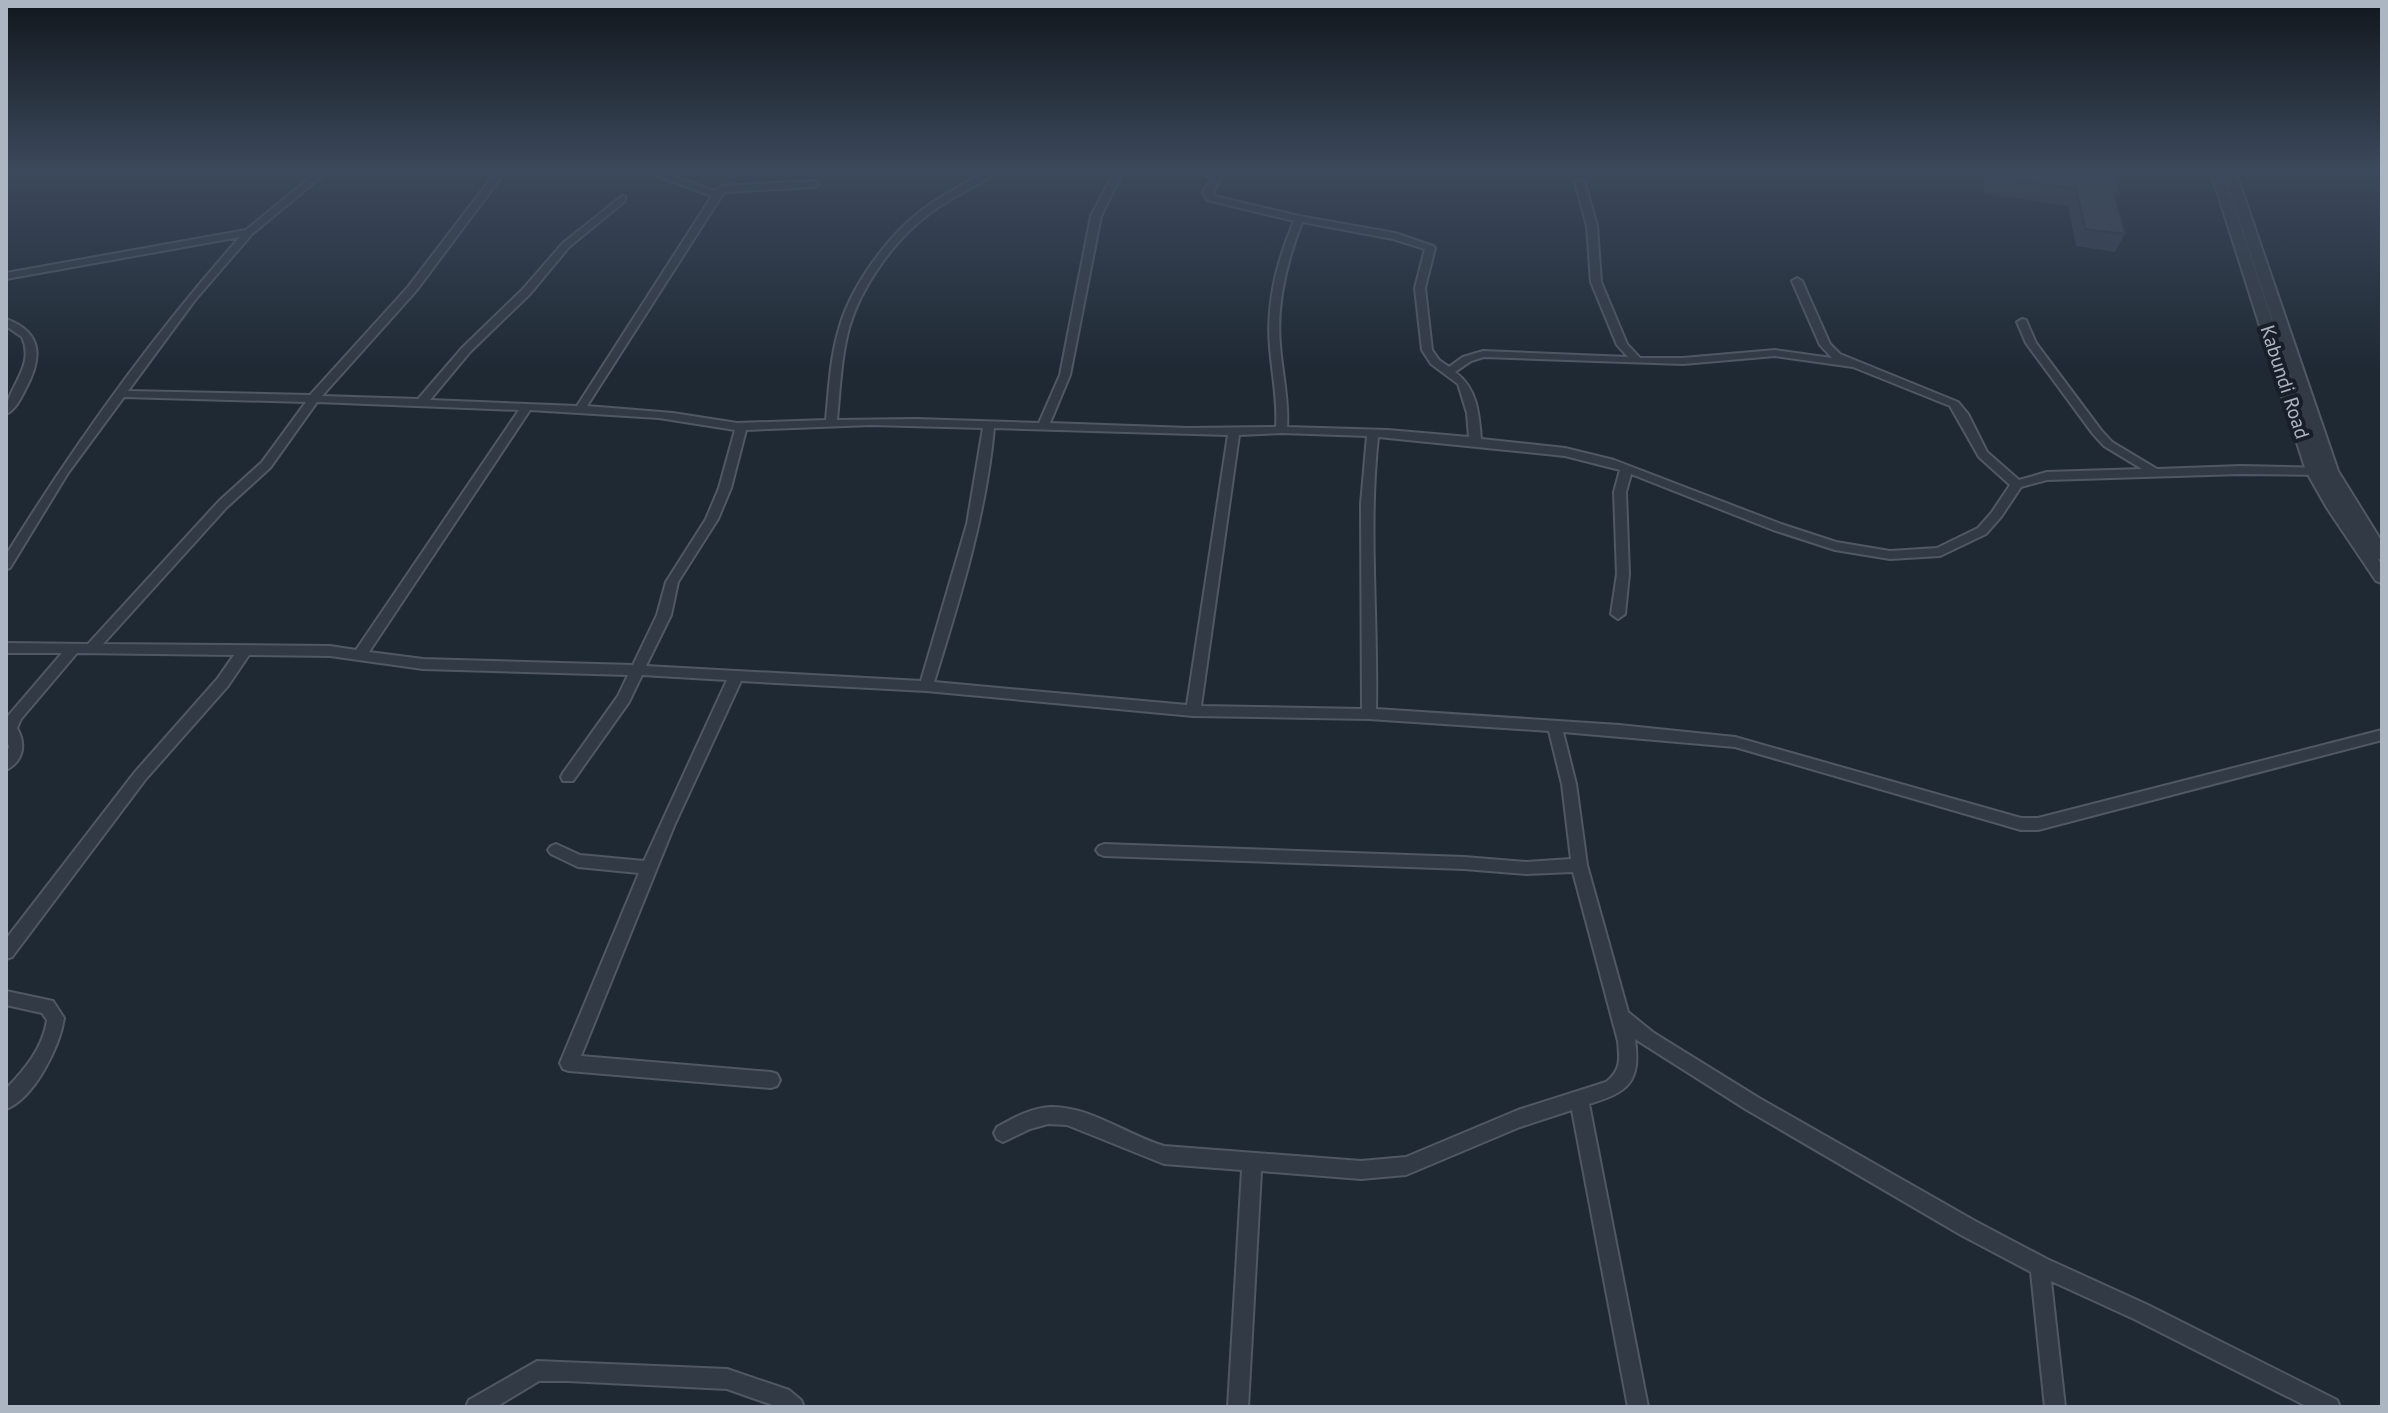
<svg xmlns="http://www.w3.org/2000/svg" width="2388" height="1413" viewBox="0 0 2388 1413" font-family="'PT Sans',sans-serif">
<rect width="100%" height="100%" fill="#1f2934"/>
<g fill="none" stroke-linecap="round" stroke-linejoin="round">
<defs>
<path id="minor" d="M317 172H327L252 234 195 300 128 391 310 395 408 287 496 172H505L416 291 322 396 418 399 462 348 522 290 563 243 622 196 625 197V201L569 247 530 294 470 352 430 400 577 406 712 196 646 172H660L715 191 721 186 814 181 819 184 814 187 724 192 587 406 673 413 737 423 826 420C829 390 830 359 839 329 850 288 888 235 922 210 942 195 964 184 986 172H997C976 188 950 197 929 214 894 240 861 286 849 328 841 358 840 389 837 420L916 419 1039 423 1060 375 1091 216 1114 172H1123L1101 216 1070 375 1050 423 1188 428 1276 427C1278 400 1272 374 1270 347 1266 303 1277 261 1294 221L1207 200 1203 192 1212 178 1195 172H1224L1213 192 1214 196 1299 216 1395 233 1433 246 1435 248 1425 288 1432 350 1439 360 1449 367 1463 357 1483 351 1628 357 1617 345 1591 282 1587 226 1575 183 1580 180 1585 183 1597 226 1601 282 1627 344 1640 358H1683L1775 350 1832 358 1820 345 1792 281 1797 278 1802 281 1830 344 1840 354 1958 402 1968 414 1987 452 2019 480 2047 472 2142 469 2104 446 2093 434 2026 343 2017 322 2022 319 2026 320 2036 343 2101 430 2112 442 2157 469 2241 466 2327 468V474L2323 475 2241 474 2047 480 2021 487 2001 517 1986 534 1940 556 1890 559 1835 550 1773 530 1631 474 1626 492 1629 574 1625 614 1618 619 1611 614 1617 574 1614 492 1620 470 1565 456 1378 437C1368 528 1378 618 1376 709L1619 725 1735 737 2021 818H2038L2382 730V740L2038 830H2021L1735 747 1563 732 1576 784 1587 865 1628 1012 1654 1033 1759 1098 1975 1221 2047 1259 2148 1305 2337 1400 2340 1407H2308L2134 1319 2051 1281 2065 1407H2045L2031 1272 1961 1235 1747 1110 1635 1039C1641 1083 1628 1092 1589 1104L1648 1407H1628L1572 1110 1520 1127 1406 1175 1361 1179 1261 1171 1248 1407H1228L1242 1170 1164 1164 1067 1125 1048 1124 1030 1129 1003 1142 997 1139 994 1133 997 1127C1013 1118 1031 1108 1050 1107 1090 1106 1127 1135 1164 1146L1361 1161 1406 1157 1518 1110 1606 1082C1621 1070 1620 1060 1618 1041L1573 872 1526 874 1464 869 1104 856 1099 854 1096 850 1099 846 1104 844 1464 857 1526 862 1571 859 1562 784 1549 731 1369 719 1193 716 926 691 741 681 674 826 581 1056 771 1072 777 1074 780 1080 777 1086 771 1088 569 1071 563 1069 560 1063 639 873 578 867 551 854 548 850 551 846 556 844 580 855 644 861 727 680 642 675 629 702 573 781H563L561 777 563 773 618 696 628 675 423 669 330 656 249 655 228 686 145 780 12 957 6 959V939L135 772 218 678 234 655 77 653 21 719 17 728C26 744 24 761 6 770V755L9 747 6 734 8 716 62 653H6V643L88 644 219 501 262 462 306 402 124 397 68 473 10 568 6 569V555C76 442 152 336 240 237L6 279V273L246 230ZM1302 222 1393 239 1425 249 1415 288 1422 350 1431 364 1458 384 1467 413 1469 437 1388 430 1287 427C1289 399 1282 373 1280 345 1276 303 1287 261 1302 222ZM1775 356 1853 367 1950 406 1979 457 2010 485 1992 512 1978 528 1937 548 1890 551 1836 542 1781 524 1614 460 1565 448 1481 439C1479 413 1477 388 1455 372L1471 361 1484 357 1683 364ZM317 402 519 410 356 650 330 646 103 644 227 507 270 468ZM530 410 659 418 735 430 719 488 706 519 666 582 657 615 633 665 423 659 369 652ZM871 425 983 428 967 524 921 681 646 666 671 615 678 582 718 519 731 488 746 430ZM994 428 1228 435 1187 705 934 682C960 598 986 516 994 428ZM1282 433 1367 436 1361 504 1362 709 1201 706 1239 435Z
M2198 172H2220L2235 177 2231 180Z
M6 319C44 333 42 359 25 390 20 400 15 410 6 414 6 387 36 367 22 337L6 326Z
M6 991 53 1001 64 1018C60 1046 34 1099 6 1109V1089C25 1069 43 1048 47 1020L42 1013 6 1005Z
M537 1361 727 1369 789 1390 801 1400 804 1407H778L727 1389 568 1381H539L496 1407H466L469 1400Z"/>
<path id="tertiary" d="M2211 172H2223L2322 471 2362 536 2322 471 2226 179 2232 176 2238 179 2338 471 2382 542V560L2378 559 2382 565V583L2376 581 2327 508 2306 471Z"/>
</defs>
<!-- minor casing -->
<use href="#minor" stroke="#505863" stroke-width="4"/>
<!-- tertiary casing -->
<use href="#tertiary" stroke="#505863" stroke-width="4"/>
<!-- minor -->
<use href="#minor" fill="#323a45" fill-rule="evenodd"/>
<!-- tertiary -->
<use href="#tertiary" fill="#323a45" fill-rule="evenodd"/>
</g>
<!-- wall -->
<path fill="#343f4b" d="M1987 172H2115L2119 193 2116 199 2125 234 2115 252 2076 246 2068 206 1985 194 1983 180Z"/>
<!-- building -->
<path fill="#3d4957" stroke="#2b333d" stroke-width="2" d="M1993 172H2115L2119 193 2114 192 2125 234 2085 229 2076 189 1993 177Z"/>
<!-- sky -->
<linearGradient id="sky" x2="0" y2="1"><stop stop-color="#11171d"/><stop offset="0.46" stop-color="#3c495c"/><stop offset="1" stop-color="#3c495c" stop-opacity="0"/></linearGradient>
<rect width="2388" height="370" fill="url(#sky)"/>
<g text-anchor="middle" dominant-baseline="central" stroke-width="8" stroke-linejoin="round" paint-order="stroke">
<!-- far-street labels -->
<g font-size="20" fill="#acb5c2" stroke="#181f29">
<text transform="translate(2285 382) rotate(72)">Kabundi Road</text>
</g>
</g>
<!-- border -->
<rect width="2388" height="1413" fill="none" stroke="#acb5c2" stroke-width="16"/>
</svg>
